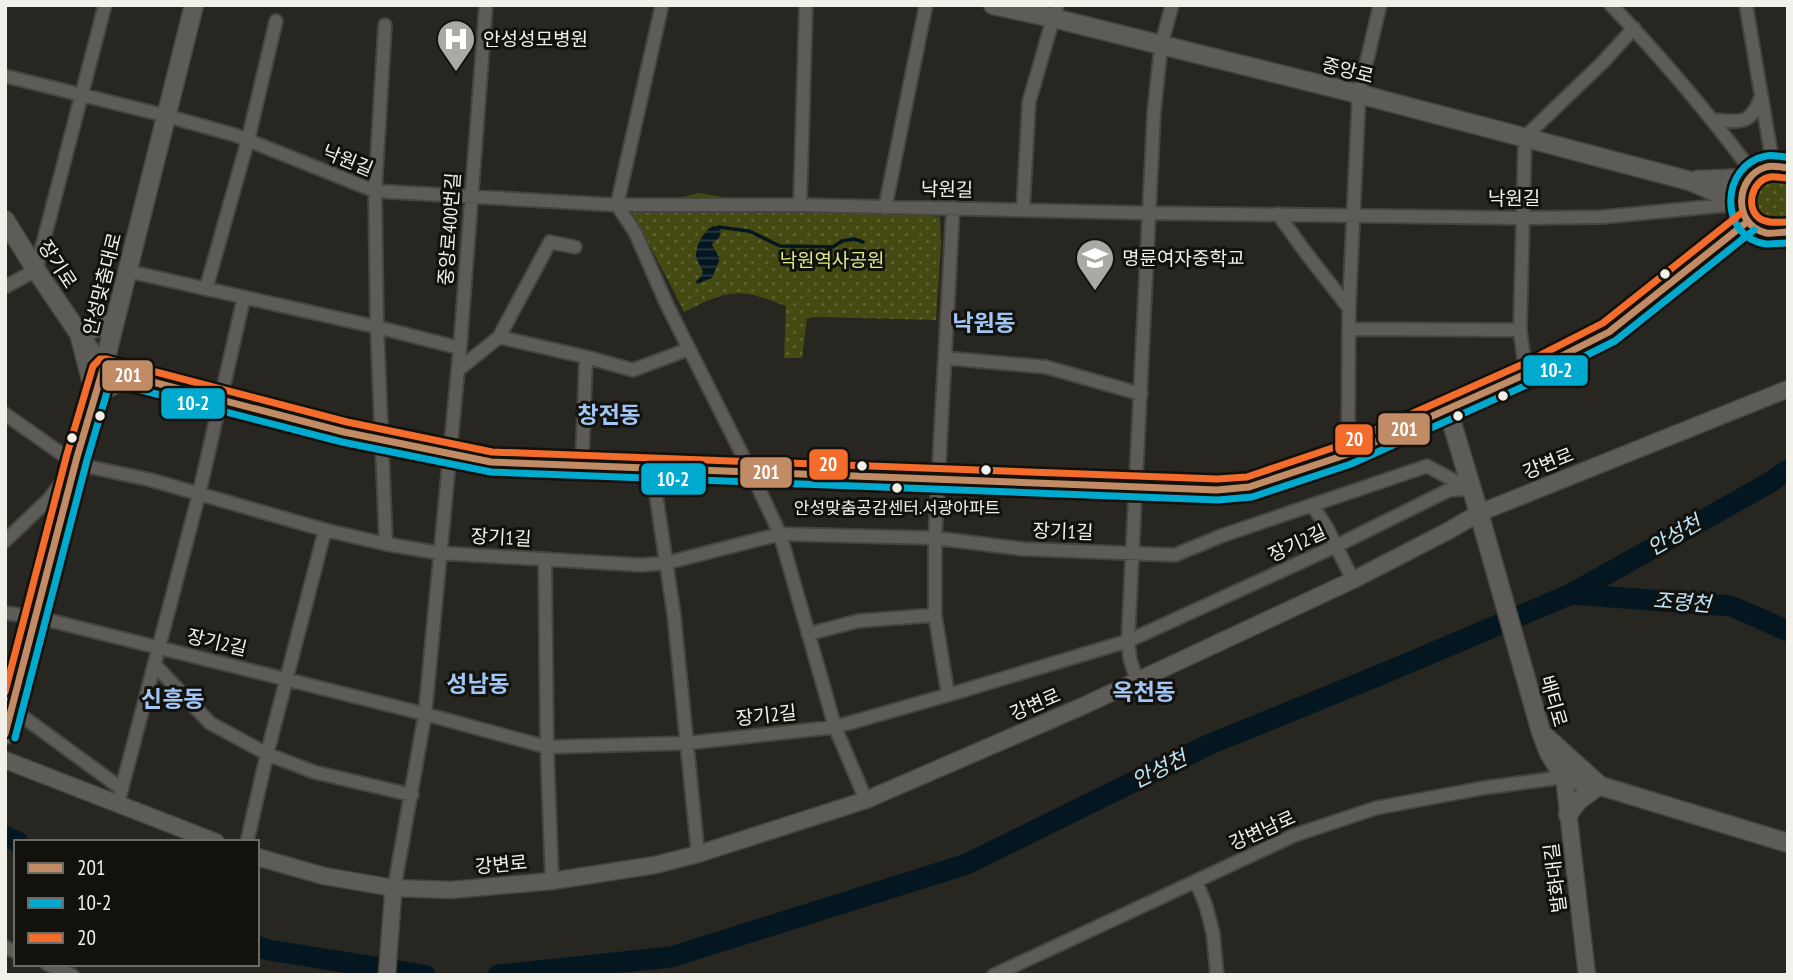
<svg xmlns="http://www.w3.org/2000/svg" width="1793" height="980" viewBox="0 0 1793 980" font-family="'PT Sans Narrow','Noto Sans KR',sans-serif">
<defs>
<pattern id="grass-dots" width="8" height="8" patternUnits="userSpaceOnUse" patternTransform="scale(1.75)"><rect width="8" height="8" fill="#444a11"/><path d="M2 2h.1M6 6h.1" fill="none" stroke="#5f6434" stroke-width="1.8" stroke-linecap="round"/></pattern>
<pattern id="water-rules" width="6" height="5" patternUnits="userSpaceOnUse" patternTransform="scale(1.75)"><rect width="6" height="5" fill="#041720"/><path d="M0 2.5h6" fill="none" stroke="#293940"/></pattern>
</defs>
<rect width="100%" height="100%" fill="#272621"/>
<!-- grass -->
<path fill="url(#grass-dots)" d="M1777 176 1788 180V219C1752 235 1736 181 1777 176Z
M699 193 727 198 823 201 940 217 941 245 936 320 818 317 807 318 802 358H784L786 306C774 302 761 296 748 294 725 290 704 302 684 312L670 284 633 214 638 208Z"/>
<!-- water -->
<path fill="url(#water-rules)" d="M713 226 718 227 721 231 719 238 714 241 712 245 719 257V261L712 278 697 284 696 281 700 278 703 272C701 266 697 262 696 256 696 244 704 231 713 226Z"/>
<g fill="none" stroke-linecap="round" stroke-linejoin="round">
<!-- stream -->
<path stroke="#041720" stroke-width="3.5" d="M718 227 749 231 780 246 833 247 842 241 854 239 863 242"/>
<!-- river -->
<path stroke="#041720" stroke-width="21" d="M1571 594 1731 606 1788 631
M5 836 18 842
M257 946 268 950 425 975
M498 975 671 957 967 864 1208 745 1392 670 1571 594 1769 483 1788 470"/>
<defs>
<path id="minor" d="M662 5 617 205 635 232 667 305 751 472 780 534 835 727 866 800
M1611 5C1662 58 1709 114 1753 173
M1746 5 1773 165
M385 25 375 191 377 327 386 544
M5 76 167 116 235 135 375 191 617 205H800L1149 213 1523 218 1602 217 1739 204
M1714 120C1742 122 1750 125 1761 97
M800 205 806 5
M885 208 926 5
M1023 209 1029 102 1057 5
M1278 214 1306 253 1349 308
M127 271 377 327 460 348
M5 287 36 270 105 5
M206 289 248 140 276 21
M1349 329 1520 330
M499 337 586 357 633 370 689 349
M945 358 1046 367 1141 394
M458 370 499 337 550 242 575 247
M1526 374 1520 330 1525 137 1602 63 1634 28
M5 414 76 464 151 480 325 530 386 544 439 553 641 565 666 563 780 534 935 538 1023 549 1175 555 1221 536 1427 466 1470 489
M1348 454 1349 308 1359 94 1380 5
M582 465 586 357
M652 468 674 615 698 854
M1313 506 1327 528 1353 580
M5 541 49 499 71 470
M545 559 547 747 552 881
M5 613 36 617 425 714 547 747 688 743 835 727 948 695 1128 641 1336 546 1449 490 1471 489
M808 634 858 621 935 615
M154 664 210 723 267 754 314 772 412 795
M1137 681 1130 659 1128 641 1154 112 1161 46 1172 5
M948 695 935 615V538L953 208
M7 705 122 789
M118 803 199 494 244 297
M247 842 267 754 325 530
M1196 881 1206 906 1213 933 1217 975
M393 895 425 714 460 348 486 5
M5 947 16 952
M47 964 72 975
M994 975 1295 835 1376 808 1483 788 1564 777"/>
<path id="tertiary" d="M5 760 216 842
M1564 777 1587 975
M257 857 324 876 394 888 451 890 552 881 655 865 698 854 866 800 1083 706 1353 580 1448 531 1479 513 1788 389
M387 975 393 895"/>
<path id="secondary" d="M993 5 1053 18 1359 94 1690 181 1739 202
M1788 168C1729 149 1721 248 1788 232
M1697 180 1748 178
M5 220 36 270 103 369C231 404 360 440 491 462L1217 490 1249 487 1348 454 1526 374 1609 332 1747 222
M114 323 79 333 95 395 130 376
M1448 410 1479 513 1541 732 1549 753 1564 777 1604 787 1788 843
M5 735 77 457 103 369 194 5
M1546 737 1599 785 1578 801 1568 814"/>
</defs>
<!-- minor casing -->
<use href="#minor" stroke="#45443f" stroke-width="16"/>
<!-- tertiary casing -->
<use href="#tertiary" stroke="#45443f" stroke-width="19"/>
<!-- secondary casing -->
<use href="#secondary" stroke="#45443f" stroke-width="21"/>
<!-- minor -->
<use href="#minor" stroke="#5d5c58" stroke-width="12"/>
<!-- tertiary -->
<use href="#tertiary" stroke="#5d5c58" stroke-width="16"/>
<!-- secondary -->
<use href="#secondary" stroke="#5d5c58" stroke-width="18"/>
<defs>
<path id="bus-1" d="M1788 168C1781 167 1772 165 1766 167 1735 176 1732 225 1766 233 1772 234 1781 232 1788 232
M5 734 77 457 103 369 344 432 491 462 1217 490 1249 487 1348 454 1526 374 1609 332 1747 222"/>
<path id="bus-2" d="M1788 157C1781 157 1772 154 1766 156 1720 165 1718 237 1766 244 1772 244 1781 243 1788 243
M15 738 87 460 110 382 342 442 491 472 1218 500 1252 497 1351 464 1531 383 1615 341 1754 230"/>
<path id="bus-3" d="M1787 178C1782 178 1775 176 1770 177 1752 180 1745 207 1759 218 1767 224 1778 222 1787 222
M5 692 67 454 93 366 100 359H106L347 422 492 452 1217 479 1247 477 1344 444 1521 365 1603 323 1740 214"/>
</defs>
<!-- bus-1 casing -->
<use href="#bus-1" stroke="#12110c" stroke-width="12"/>
<!-- bus-2 casing -->
<use href="#bus-2" stroke="#12110c" stroke-width="12"/>
<!-- bus-3 casing -->
<use href="#bus-3" stroke="#12110c" stroke-width="12"/>
<!-- bus-1 -->
<use href="#bus-1" stroke="#c18c65" stroke-width="7"/>
<!-- bus-2 -->
<use href="#bus-2" stroke="#00a9ce" stroke-width="7"/>
<!-- bus-3 -->
<use href="#bus-3" stroke="#f36c2b" stroke-width="7"/>
</g>
<!-- icons -->
<defs>
<symbol id="hospital-pin" viewBox="-11 -11 22 30"><path d="M0 17L-7.5 6A9.5 9.5 0 1 1 7.5 6Z" fill="#aaa9a3" stroke="#12110c"/><path d="M-5-5h3v3.5h4V-5h3V5h-3V1.5h-4V5h-3Z" fill="#fff"/></symbol>
<symbol id="school-pin" viewBox="-11 -11 22 30"><path d="M0 17L-7.5 6A9.5 9.5 0 1 1 7.5 6Z" fill="#aaa9a3" stroke="#12110c"/><path d="M0-5L7-2L0 1L-7-2ZM-4 1L0 2.5L4 1V4Q0 6-4 4Z" fill="#fff"/></symbol>
</defs>
<g fill-rule="evenodd">
<use href="#hospital-pin" x="434" y="17" width="44" height="60"/>
<use href="#school-pin" x="1073" y="236" width="44" height="60"/>
</g>
<!-- markers -->
<g fill="#f1f0e9" stroke="#12110c" stroke-width="2.5">
<circle cx="1665" cy="274" r="6"/>
<circle cx="1503" cy="396" r="6"/>
<circle cx="100" cy="416" r="6"/>
<circle cx="1458" cy="416" r="6"/>
<circle cx="72" cy="438" r="6"/>
<circle cx="862" cy="466" r="6"/>
<circle cx="986" cy="470" r="6"/>
<circle cx="897" cy="488" r="6"/>
</g>
<g text-anchor="middle" dominant-baseline="central" stroke-width="6" stroke-linejoin="round" paint-order="stroke">
<!-- bus labels -->
<g font-size="17" fill="#f1f0e9" stroke="#12110c">
<text x="897" y="508">안성맞춤공감센터.서광아파트</text>
</g>
<!-- poi labels -->
<g font-size="19" fill="#f1f0e9" stroke="#12110c" text-anchor="start">
<text x="483" y="39">안성성모병원</text>
<text x="1122" y="258">명륜여자중학교</text>
</g>
<!-- street labels -->
<g font-size="19" fill="#f1f0e9" stroke="#12110c">
<text transform="translate(1348 70) rotate(14)">중앙로</text>
<text transform="translate(348 160) rotate(22)">낙원길</text>
<text transform="translate(947 189) rotate(1)">낙원길</text>
<text x="1514" y="198">낙원길</text>
<text transform="translate(449 229) rotate(-86)">중앙로400번길</text>
<text transform="translate(58 264) rotate(57)">장기로</text>
<text transform="translate(102 284) rotate(-76)">안성맞춤대로</text>
<text transform="translate(1548 463) rotate(-22)">강변로</text>
<text transform="translate(1063 531) rotate(2)">장기1길</text>
<text transform="translate(501 537) rotate(3)">장기1길</text>
<text transform="translate(1297 543) rotate(-25)">장기2길</text>
<text transform="translate(217 642) rotate(13)">장기2길</text>
<text transform="translate(1554 701) rotate(74)">배티로</text>
<text transform="translate(1035 704) rotate(-23)">강변로</text>
<text transform="translate(766 715) rotate(-6)">장기2길</text>
<text transform="translate(1262 830) rotate(-24)">강변남로</text>
<text transform="translate(501 864) rotate(-5)">강변로</text>
<text transform="translate(1555 878) rotate(-97)">발화대길</text>
</g>
<!-- park labels -->
<g font-size="19" fill="#dbea89" stroke="#12110c">
<text x="832" y="260">낙원역사공원</text>
</g>
<!-- water labels -->
<g font-size="21" font-style="italic" fill="#bfe6fa" stroke="#12110c">
<text transform="translate(1674 535) rotate(-30)">안성천</text>
<text transform="translate(1682 602) rotate(4)">조령천</text>
<text transform="translate(1159 769) rotate(-26)">안성천</text>
</g>
<!-- quarter labels -->
<g font-size="23" font-weight="bold" fill="#a1c5f6" stroke="#12110c">
<text x="984" y="322">낙원동</text>
<text x="609" y="414">창전동</text>
<text x="478" y="683">성남동</text>
<text x="1144" y="691">옥천동</text>
<text x="173" y="698">신흥동</text>
</g>
</g>
<g stroke="#12110c" stroke-width="2.5">
<rect x="1522" y="354" width="67" height="33" rx="7" fill="#00a9ce"/>
<rect x="101" y="359" width="53" height="33" rx="7" fill="#c18c65"/>
<rect x="160" y="387" width="66" height="33" rx="7" fill="#00a9ce"/>
<rect x="1377" y="412" width="54" height="34" rx="7" fill="#c18c65"/>
<rect x="1334" y="423" width="40" height="33" rx="7" fill="#f36c2b"/>
<rect x="808" y="448" width="41" height="33" rx="7" fill="#f36c2b"/>
<rect x="739" y="456" width="54" height="33" rx="7" fill="#c18c65"/>
<rect x="640" y="462" width="67" height="34" rx="7" fill="#00a9ce"/>
</g>
<g font-size="19" text-anchor="middle" font-weight="bold" fill="#fff">
<text x="1556" y="377">10-2</text>
<text x="128" y="382">201</text>
<text x="193" y="410">10-2</text>
<text x="1404" y="436">201</text>
<text x="1354" y="446">20</text>
<text x="828" y="471">20</text>
<text x="766" y="479">201</text>
<text x="673" y="486">10-2</text>
</g>
<!-- border -->
<rect width="1793" height="980" fill="none" stroke="#f1f0e9" stroke-width="14"/>
<!-- legend -->
<rect x="14" y="840" width="245" height="126" fill="#12110c" stroke="#6b6a64" stroke-width="2"/>
<rect x="28" y="863" width="35" height="10" fill="#c18c65" stroke="#6b6a64" stroke-width="2"/>
<text x="77" y="875" font-size="21" fill="#f1f0e9">201</text>
<rect x="28" y="898" width="35" height="10" fill="#00a9ce" stroke="#6b6a64" stroke-width="2"/>
<text x="77" y="910" font-size="21" fill="#f1f0e9">10-2</text>
<rect x="28" y="933" width="35" height="10" fill="#f36c2b" stroke="#6b6a64" stroke-width="2"/>
<text x="77" y="945" font-size="21" fill="#f1f0e9">20</text>
</svg>
